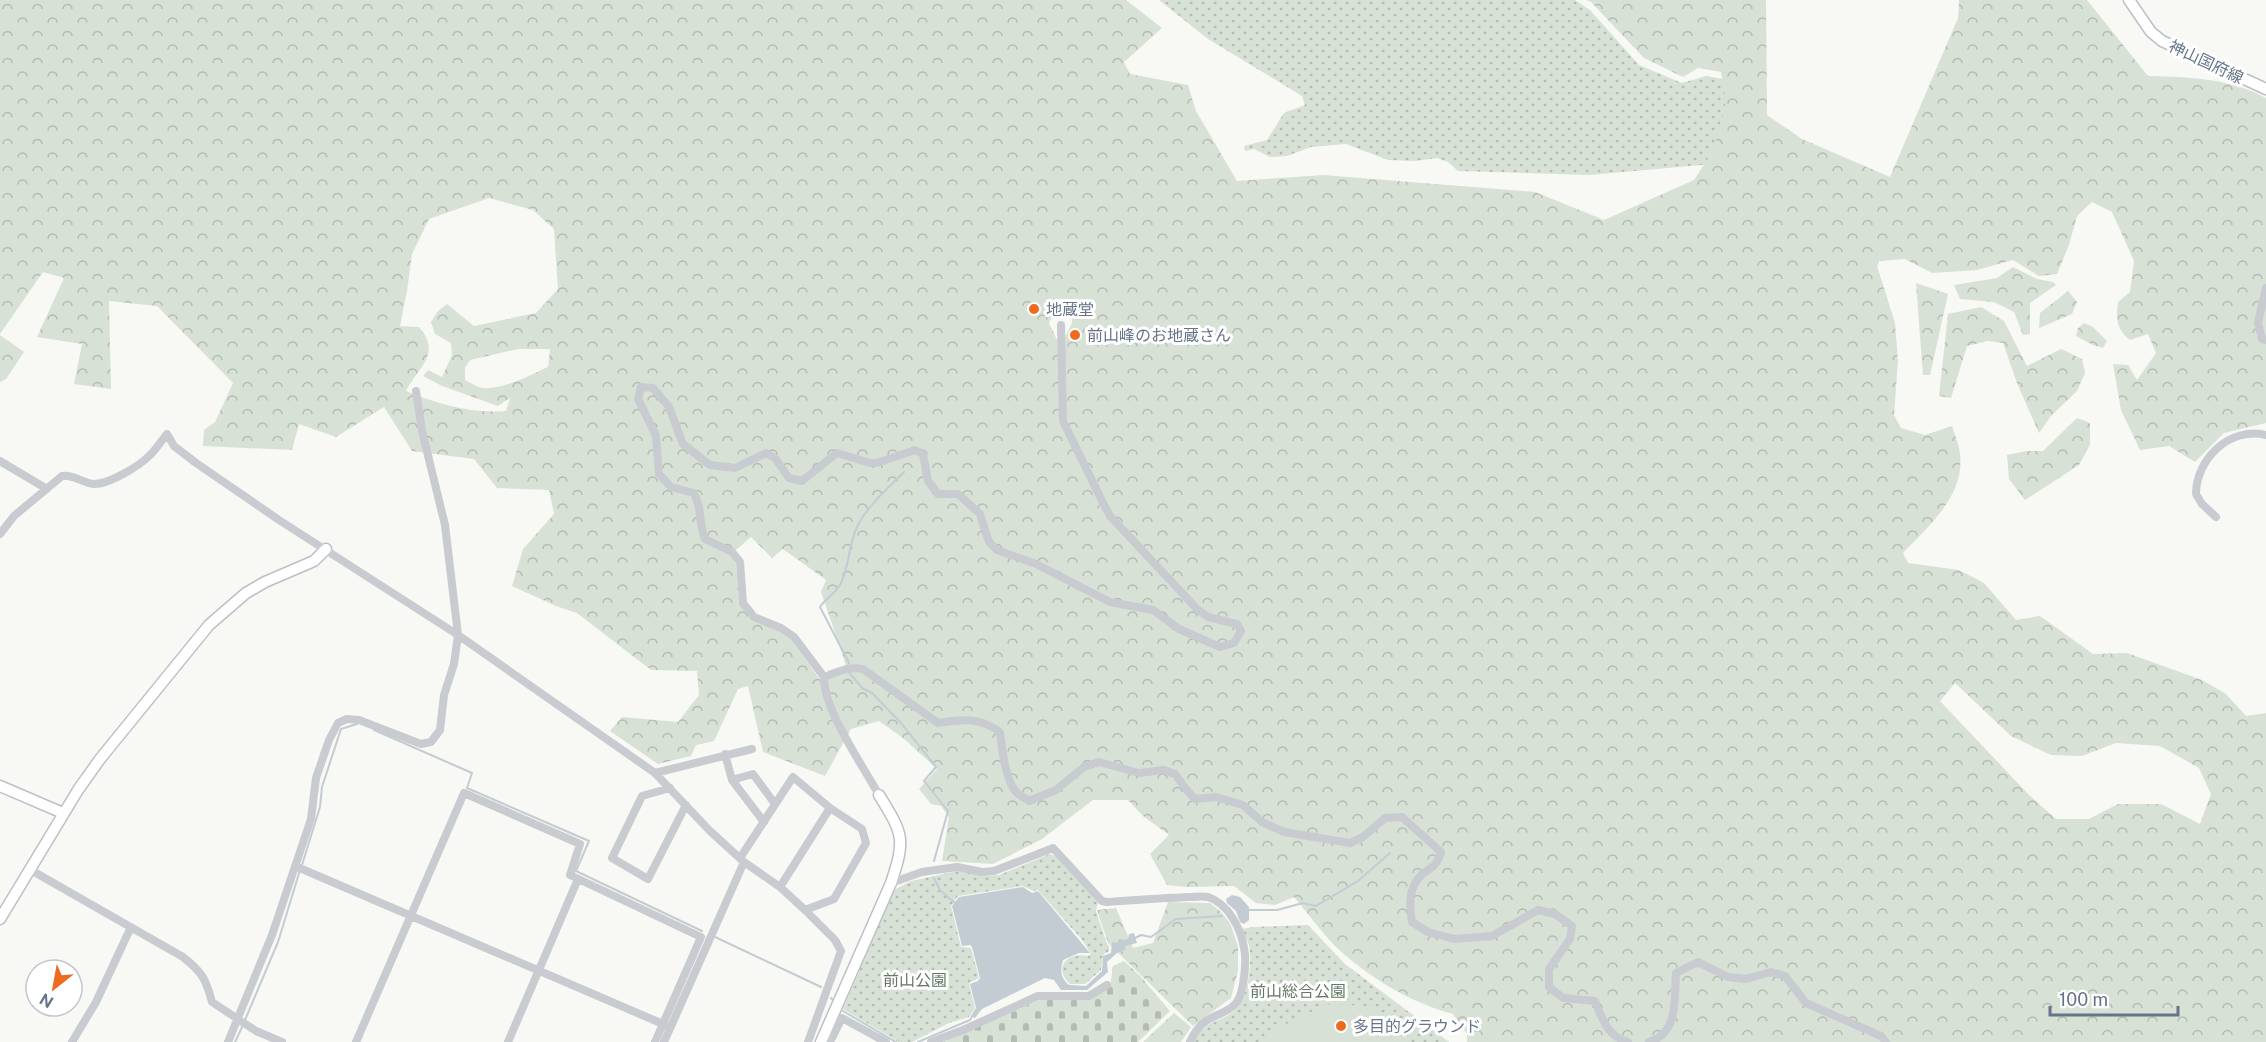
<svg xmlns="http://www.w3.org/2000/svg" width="2266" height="1042" viewBox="0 0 2266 1042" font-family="'Public Sans','Noto Sans JP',sans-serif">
<defs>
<pattern id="grass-dots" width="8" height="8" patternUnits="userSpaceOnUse" patternTransform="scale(1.5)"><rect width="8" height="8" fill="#d8e1d6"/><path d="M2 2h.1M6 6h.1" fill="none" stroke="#b3bbb3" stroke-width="1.8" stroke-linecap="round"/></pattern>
<pattern id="forest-crowns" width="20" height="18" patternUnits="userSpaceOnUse" patternTransform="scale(1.5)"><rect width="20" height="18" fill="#d8e1d6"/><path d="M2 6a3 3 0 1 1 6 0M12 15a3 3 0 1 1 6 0" fill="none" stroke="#b3bbb3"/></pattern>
<pattern id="cemetery-stones" width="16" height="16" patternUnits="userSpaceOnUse" patternTransform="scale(1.5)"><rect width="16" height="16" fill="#d8e1d6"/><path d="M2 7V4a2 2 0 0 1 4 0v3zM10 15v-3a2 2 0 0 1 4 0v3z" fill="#b3bbb3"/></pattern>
</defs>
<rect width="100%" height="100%" fill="#f8f8f5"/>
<!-- grass -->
<path fill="url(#grass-dots)" d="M1159 0H1575L1590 10 1639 65 1682 83 1706 76 1724 79 1736 95 1724 163 1589 175 1458 171 1448 162 1437 158 1415 161 1388 160 1346 144 1311 147 1287 156 1270 157 1254 149 1245 151 1244 146 1267 140 1284 113 1305 105 1302 96 1208 39Z
M1050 854 1057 857 1098 902 1096 911 1107 944 1109 946V951L1103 955 1101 970 1085 984H1070C1052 967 1068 952 1088 956L1091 954 1083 941 1038 890 1033 891 1023 886 958 896 951 906 961 947 971 948 979 978 969 983 975 1008 969 1017 949 1023 912 1042H899L843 1009 894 890 911 881 957 871 987 876 999 875Z
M1308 925 1345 964 1449 1042H1193C1207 1019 1214 1025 1233 1012 1247 1003 1253 962 1249 946 1248 941 1244 935 1241 929L1254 927Z"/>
<!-- forest -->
<path fill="url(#forest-crowns)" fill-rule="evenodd" d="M0 0H1126L1162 28 1124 62 1130 74 1188 85 1196 111 1237 181 1323 175 1535 192 1604 220 1694 180 1714 149 1726 101 1721 72 1698 68 1683 77 1644 58 1591 2 1586 0H1766L1767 115 1802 139 1890 177 1958 18 1959 0H2087L2148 76C2188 77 2230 78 2266 98V423L2224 433 2195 462 2169 446 2140 450 2121 410 2113 364 2128 365 2137 380 2156 353 2148 334 2130 340C2116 329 2116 318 2118 302L2130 292 2134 261 2112 212 2092 202 2077 216 2069 245 2057 274 2039 276 2013 260 1977 270 1932 273 1905 259 1879 261 1877 266 1895 323 1898 361 1894 415 1901 428 1925 435 1952 426C1955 435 1959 445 1960 454 1965 495 1929 526 1903 553L1908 563 1959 570 1984 583 2016 620 2040 616 2093 654 2127 653 2202 680 2226 694 2246 716 2266 713V1042H1467V1034L1453 1014C1411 1003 1368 977 1336 947 1321 932 1308 913 1294 897L1275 905 1256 903 1234 886 1187 887 1167 885 1150 854 1169 835 1143 816 1128 800H1093L1042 839 993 864 942 861 949 817 941 806 931 804 919 789 937 769 903 738 879 721 851 729 825 776 763 752 748 686 738 689 714 741 696 745 691 756 658 764 610 731 622 717 678 722 699 695 697 671 651 670 577 613 556 606 512 586 523 549 554 514 549 490 497 488 474 459 412 451 384 407 336 437 299 424 292 450 203 446 204 430 215 422 233 383 157 306 109 301 111 389 74 384 82 344 37 337 64 278 43 272 0 334ZM489 198 533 210 554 229 558 289 536 313 474 326 447 304 438 311 431 322 435 334 451 343 452 355 442 377 428 370 423 376 442 386 498 406 510 398 506 411C471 414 438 404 406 391 419 366 442 354 419 327L400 326 407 291 412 254 429 219ZM1060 298 1073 305 1072 323 1065 337 1057 340 1049 323ZM518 349H550L548 367C530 375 498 393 478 387 474 385 469 382 465 380V368L470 360ZM751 537 772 558 783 549 826 580 821 592 845 662V672L821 681 791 640 739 602 736 564 730 555ZM1955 683 2011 736 2051 755 2082 756 2116 743 2160 746 2199 768 2211 794 2200 824 2161 804H2118L2089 819H2056L2029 795 1940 701Z
M2013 267 2037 279 2053 282 2056 285 2030 303V334L2023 335 2014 312 1994 302 1960 299 1954 285 1997 278Z
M1916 283 1948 294 1930 375H1923Z
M2068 291 2077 302 2072 314 2039 328 2040 313Z
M1981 307 2004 321 2027 366 2061 349 2082 359 2085 373 2077 391 2051 416 2039 433 2017 383 2003 343 1988 341 1967 346 1951 398 1939 396 1948 314Z
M2084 323 2093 327 2107 341 2103 348 2093 345 2076 336 2078 328Z
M0 335 24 352 6 379 0 382Z
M2077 418 2090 423V445L2079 465 2025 500 2009 479 2007 455 2027 451H2043Z
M1168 902 1210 903 1220 911 1230 923 1238 946V971L1231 998 1193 1026 1108 943 1097 910 1116 908 1133 948 1153 943Z
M1174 1013 1191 1027 1181 1042H1143Z"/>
<!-- cemetery -->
<path fill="url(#cemetery-stones)" d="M1124 961 1141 977 1170 1011 1138 1042H943L1042 999H1092L1110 986 1113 966Z"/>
<!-- pitch -->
<path fill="#d8e1d6" d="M1330 1004C1365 1004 1391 1009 1409 1042H1262C1281 1024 1305 1014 1330 1004Z"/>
<!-- water -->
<path fill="#c2ccd2" d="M1023 887 1032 893 1038 891 1090 953H1079L1063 960C1060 971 1060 977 1069 985L1086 986 1102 971 1103 956 1111 953 1112 942 1117 943 1119 939 1128 940 1129 934 1134 933 1137 943 1125 946V950L1117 953 1107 962 1108 972 1087 990H1061L1054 980 1045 978 982 1009 975 1018 971 1016 976 1008 970 984 978 981 980 978 972 947 970 945 962 946 952 906 959 897Z
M1232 895 1240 897 1249 907V920L1244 924 1240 922 1236 911 1227 903 1226 899Z"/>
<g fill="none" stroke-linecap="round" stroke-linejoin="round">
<!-- stream -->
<path stroke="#c2ccd2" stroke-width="2" d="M849 663 820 607C826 598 836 593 841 583 849 566 849 546 856 529 866 507 887 489 904 472
M849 672 862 688 872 693 901 723 936 767 924 781 948 811 934 861
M374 730 472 773 467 788 589 841 576 871 702 931
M302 865 320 807 322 787 341 729 357 724
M934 878 940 890 957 905
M1247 910H1277L1303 903 1316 906 1358 881 1390 853
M715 937 821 987
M1133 939 1141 935 1151 937 1176 919 1222 916
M831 998 832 999
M843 1011 896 1042
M245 1020 278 942 300 870
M235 1042 243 1025
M918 1042 970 1020 973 1015"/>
<defs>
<path id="secondary" d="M2129 0 2151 32 2162 41 2266 89
M0 786 63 813
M0 919 78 790 100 759 209 625 246 593 265 582 314 561 326 549
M821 1042 891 883C906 838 903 834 879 795"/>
</defs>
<!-- secondary casing -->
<use href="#secondary" stroke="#bcc0c5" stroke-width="13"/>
<!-- street -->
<path stroke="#c8cbcf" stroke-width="8" d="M2266 288 2258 323 2262 339 2266 340
M0 461 47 489
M2216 517 2202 504 2196 494C2196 459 2230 426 2266 435
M0 534 14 516 62 476C73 474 82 483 94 484 109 484 138 467 149 456 156 450 161 441 167 434L174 446 196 463 279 520 458 635 655 773 710 831 744 862 780 887 805 910 835 940 841 951 808 1042
M824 677 794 637 781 628 754 617 743 603 740 562 732 552 705 539C698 521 703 511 694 493L671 487 659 474 656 436 638 399 641 387 653 388 669 407 683 444 710 465 735 468 766 453 775 458 789 478 802 481 837 453 870 463H877L915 450 923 454 928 481 938 494H958L980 514 989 542 997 550 1036 564 1110 602 1153 610 1179 629 1220 647 1234 643 1241 631 1237 624 1208 617 1197 609 1110 516 1103 503 1063 421 1061 325
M725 754 732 780 764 822
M655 773 752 749
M732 780 753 774 775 804
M670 788 642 796 612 858 648 879 686 805
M879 795C863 766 823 709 824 677 837 672 849 666 863 669L938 723C962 719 979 717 1000 732 1002 749 1005 780 1017 793 1020 796 1026 798 1029 801L1056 790 1084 767 1099 762 1139 773 1164 770 1175 774 1185 788 1195 799 1216 797 1243 805 1262 822 1284 832 1350 843 1363 837 1385 818 1402 817 1441 852C1435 872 1426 867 1417 880 1408 893 1410 908 1412 922L1428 932 1454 939 1492 936 1538 910 1555 914 1572 926 1570 939 1549 969V987L1563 998 1595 1001C1602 1019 1608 1037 1628 1042
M740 858 793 777 830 808 862 829 866 843 834 899 805 910
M295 866 670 1027
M29 869 183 957C202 972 206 979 212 1002L256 1031 282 1042
M891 883 922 872 957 867 982 872 994 871 1053 848 1102 901 1107 902C1135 900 1162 898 1190 897 1195 897 1203 896 1208 897 1228 903 1241 929 1244 948 1247 960 1244 991 1237 1002 1230 1012 1216 1014 1206 1021 1198 1026 1194 1034 1190 1042
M780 887 830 808
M72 1042 96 1002 131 927
M228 1042 272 935 311 819 316 778 329 740 338 723 347 719 359 720 421 744 431 742 440 730 444 695 454 664 458 635 445 525 422 431 416 391
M356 1042 464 793 580 844 570 875 701 937 655 1042
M508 1042 578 879
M664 1042 744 862
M830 1042 842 1018 886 1042
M931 1042 963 1030 1038 996H1089L1107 985
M1649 1042C1679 1033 1674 1000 1676 973L1698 962 1728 977 1746 979 1771 972 1785 976 1806 1003 1881 1036 1886 1042"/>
<!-- secondary -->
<use href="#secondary" stroke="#fff" stroke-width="10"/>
</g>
<!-- markers -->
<g fill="#ee6a1f" stroke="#fff" stroke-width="2">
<circle cx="1034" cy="309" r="6"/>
<circle cx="1075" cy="335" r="6"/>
<circle cx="1341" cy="1026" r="6"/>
</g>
<g text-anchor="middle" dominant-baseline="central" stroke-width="6" stroke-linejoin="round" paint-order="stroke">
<!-- street labels -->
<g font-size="16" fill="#657488" stroke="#fff">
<text transform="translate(2206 62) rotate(25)">神山国府線</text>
</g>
<!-- poi labels -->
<g font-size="16" fill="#657488" stroke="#fff" text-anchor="start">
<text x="1046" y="309">地蔵堂</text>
<text x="1087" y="335">前山峰のお地蔵さん</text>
<text x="1353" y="1026">多目的グラウンド</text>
</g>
<!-- park labels -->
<g font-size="16" fill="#627a61" stroke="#fff">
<text x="915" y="980">前山公園</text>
<text x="1298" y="991">前山総合公園</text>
</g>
</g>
<!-- north arrow -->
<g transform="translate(54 988) rotate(211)"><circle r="28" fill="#ffffff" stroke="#c1c7cf" stroke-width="1.5"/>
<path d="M0-4.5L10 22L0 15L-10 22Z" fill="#ee6a1f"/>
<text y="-9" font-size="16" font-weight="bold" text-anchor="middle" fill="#657488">N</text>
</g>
<!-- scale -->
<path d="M2050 1006v9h128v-9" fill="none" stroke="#657488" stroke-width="3"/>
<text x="2059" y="1006" font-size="18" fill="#657488" stroke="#ffffff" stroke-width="4.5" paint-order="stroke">100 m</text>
</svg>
